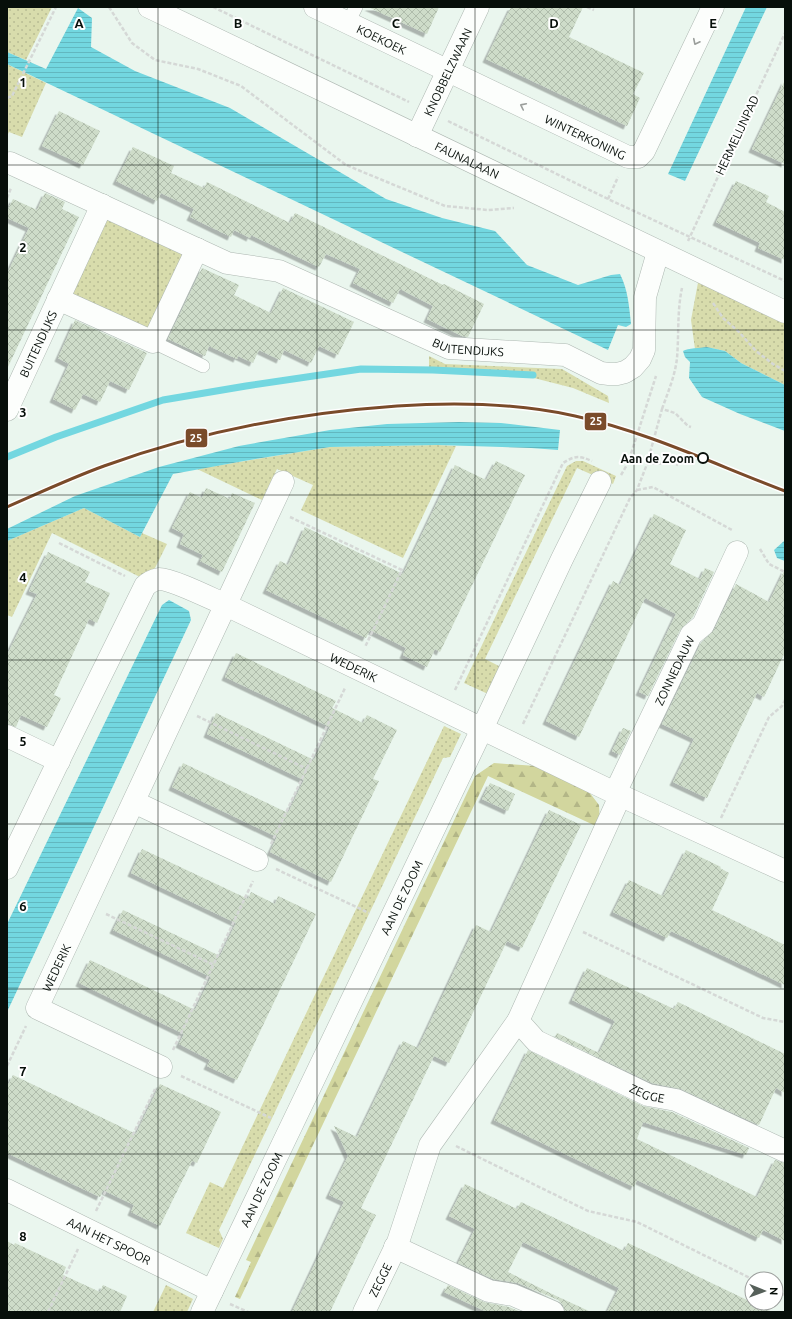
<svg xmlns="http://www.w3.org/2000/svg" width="792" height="1319" viewBox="0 0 792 1319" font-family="Ubuntu,sans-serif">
<defs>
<pattern id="grass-dots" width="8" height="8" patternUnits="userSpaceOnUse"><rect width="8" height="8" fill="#d8dcac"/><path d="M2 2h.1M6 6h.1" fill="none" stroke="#b8bc93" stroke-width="1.8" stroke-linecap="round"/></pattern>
<pattern id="forest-firs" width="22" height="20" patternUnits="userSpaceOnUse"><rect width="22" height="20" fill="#d2d69e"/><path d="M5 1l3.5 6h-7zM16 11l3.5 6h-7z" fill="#b3b687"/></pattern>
<pattern id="water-rules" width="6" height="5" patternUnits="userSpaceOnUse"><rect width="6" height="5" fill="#73d7e0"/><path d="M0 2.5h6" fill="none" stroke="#62b7bf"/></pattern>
<pattern id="building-cross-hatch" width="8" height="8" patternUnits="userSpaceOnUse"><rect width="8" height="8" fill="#cedcc9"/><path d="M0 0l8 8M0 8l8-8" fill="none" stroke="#afbcab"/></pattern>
<filter id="shadow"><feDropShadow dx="-3.5" dy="3.5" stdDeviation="0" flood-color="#0004"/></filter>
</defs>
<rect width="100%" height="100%" fill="#eaf6ee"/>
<!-- grass -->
<path fill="url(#grass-dots)" d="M7 7H52L26 60 7 52Z
M7 64 46 83 22 137 9 132 7 136Z
M107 219 184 253 147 331 70 295Z
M700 272 785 312V385L741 363 725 351 707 347 695 349 691 320Z
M429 356 445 364 562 369 608 396 609 403 573 388 530 377 429 372Z
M437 445 456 446 403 558 301 510 313 485 277 469 262 500 197 469 330 447Z
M576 461H583L616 476 613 484 577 468 485 659 501 667 488 694 464 683 567 466Z
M84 508 140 537 142 533 167 544 155 568 142 578 52 533 12 617 7 615V541Z
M444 726 461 734 450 757 443 758 219 1230 223 1239 219 1248 186 1233 210 1182 223 1188 265 1099Z
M166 1285 193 1299 187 1312H153Z"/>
<!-- forest -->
<path fill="url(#forest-firs)" d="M494 763 536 766 586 788 599 805 600 824 598 827 488 776 240 1299 235 1297 251 1262 246 1260 475 776Z"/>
<!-- water -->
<path fill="url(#water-rules)" d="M746 7H767L685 181 668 174Z
M78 8 92 18 91 47 135 71 230 108 386 199 442 218 495 231 527 265 578 285 611 275 620 274C628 290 629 306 631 324L626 327 618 325 608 350 7 64V52L46 69Z
M707 347 725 351 741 363 785 385V431L740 414 702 397 689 378 690 362 685 357 683 351C688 348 700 348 707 347Z
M459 422 501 423 560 430 558 450 531 448 437 445 330 447 244 461 173 474 140 537 84 508 7 541V529L75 496 159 467 239 446 330 430 387 424Z
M784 541 785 542V561L777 558 774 550Z
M169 600 189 611 191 620 7 1012V924L162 605Z"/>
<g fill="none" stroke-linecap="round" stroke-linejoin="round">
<!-- stream -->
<path stroke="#73d7e0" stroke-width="7" d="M7 457 56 437 163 400 246 386 361 369 433 370 533 375"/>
</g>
<!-- building -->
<path fill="url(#building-cross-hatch)" filter="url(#shadow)" d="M368 7H439L427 34Z
M511 7H583L569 37 644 73 633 94 640 98 627 126 486 59Z
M785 80V164L752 149Z
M59 111 100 131 83 165 42 146Z
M133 147 174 166 171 173 204 188 207 182 290 223 295 213 443 285 444 284 484 304 468 337 462 336 427 319 433 306 400 289 393 303 353 283 360 269 326 254 319 267 251 235 250 238 234 230 231 237 190 217 194 209 161 193 157 201 116 181Z
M736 181 769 196 766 202 785 212V260L758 248 760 243 716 222Z
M45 193 65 202 62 209 79 217 7 369V274L29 228 7 218V211L13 199 37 210Z
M202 268 239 285 234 295 271 313 283 288 354 322 338 355 319 346 311 363 284 350 280 360 259 350 253 363 238 356 237 359 209 346 205 356 168 339Z
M75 320 147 353 129 390 110 381 100 402 83 394 75 410 53 399 69 364 58 358Z
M496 461 525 475 440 652 435 649 427 667 403 655 406 648 370 630 366 638 266 590 280 561 288 565 305 527 403 574 455 465 486 480Z
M206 488 230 499 232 493 255 503 222 572 200 561 203 555 180 544 184 534 172 528 190 492 202 498Z
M654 514 686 530 670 564 700 579 705 568 714 572 693 617 680 630 648 696 639 692 676 614 645 598 579 737 546 721 613 581 620 585Z
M48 552 90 572 85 582 110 593 97 623 89 619 54 695 61 698 47 727 21 715 16 727 7 724V655L37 594 29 591Z
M785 569V652L764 697 757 693 707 798 673 782 694 739 662 724 701 643 714 630 736 584 769 602Z
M236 653 336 701 332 708 363 723 367 715 397 730 373 779 379 781 331 882 270 852 277 837 172 787 183 763 288 813 304 780 207 734 216 713 314 760 330 727 225 677Z
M623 728 631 731 620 755 612 751Z
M490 783 515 794 508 811 482 799Z
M549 810 581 825 522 948 507 941 449 1063 434 1056 361 1208 376 1215 330 1312H292L344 1202 329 1195 348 1156 334 1126 357 1137 403 1041 418 1048 476 925 491 932Z
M142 849 248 899 251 892 275 904 278 896 316 914 237 1080 207 1066 210 1060 179 1044 184 1034 79 983 90 960 195 1010 211 977 113 930 123 910 220 956 236 923 131 873Z
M686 850 721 867 720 868 729 873 712 910 785 945V985L671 931 667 938 613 912 629 880 663 896Z
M587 968 674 1009 678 1002 785 1054V1093L776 1088 759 1125 681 1089 652 1083 555 1037 557 1033 599 1053 615 1021 572 1000Z
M528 1050 643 1106 672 1112 749 1148 746 1155 643 1122 637 1139 757 1197 775 1160 785 1163V1241L763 1230 759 1238 637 1180 634 1187 494 1120Z
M13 1075 136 1134 160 1084 221 1112 197 1163 192 1161 160 1226 131 1212 134 1205 103 1190 100 1197 7 1153V1087Z
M465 1184 517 1209 521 1202 624 1251 628 1243 772 1312H607L619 1288 523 1242 508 1272 552 1294 591 1312H565L563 1305 558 1300 518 1283 493 1279 458 1263 475 1229 449 1216Z
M7 1241 14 1245 15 1243 66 1267 63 1275 100 1292 103 1285 127 1296 120 1312H7Z
M448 1285 484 1302 509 1307 521 1312H487L444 1292Z"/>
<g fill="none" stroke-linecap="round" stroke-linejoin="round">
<defs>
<path id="service" d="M348 23 356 7
M153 342 203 366"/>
<g id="minor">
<path id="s1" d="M149 7 785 312"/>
<path id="s2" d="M315 7 628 157H638L644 151 713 7"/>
<path id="s3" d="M417 136 478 7"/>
<path id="s4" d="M10 163 227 263 279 271 449 348 565 355 601 373 609 374H617L625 372 633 367 640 359 644 350 645 297 658 252"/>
<path d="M58 299 153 342 197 249"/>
<path id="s5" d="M7 410 102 205"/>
<path d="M482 729 562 559 600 482"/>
<path d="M7 736 59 761"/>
<path id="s6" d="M615 793 691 635 703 625 737 552"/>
<path d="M134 802 257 860"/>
<path id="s7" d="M7 868 62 754 145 586C149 582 153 580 159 579 172 579 212 599 226 605L615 793 785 871"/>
<path id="s8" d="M518 1021 536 1041 648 1095 676 1100 785 1151"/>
<path id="s9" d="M161 1067 37 1008 283 482"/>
<path id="s10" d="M7 1190 212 1291"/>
<path d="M395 1247 489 1291 513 1295 553 1312"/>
<path id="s11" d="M364 1312 398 1242 430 1145 518 1021 620 796"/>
</g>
<g id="tertiary">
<path id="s12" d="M202 1312 482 729"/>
</g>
</defs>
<!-- service casing -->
<use href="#service" stroke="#aeb8b2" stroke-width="14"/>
<!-- minor casing -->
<use href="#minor" stroke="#aeb8b2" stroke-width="23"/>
<!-- tertiary casing -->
<use href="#tertiary" stroke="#aeb8b2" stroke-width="23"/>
<!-- path -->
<path stroke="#d5d8d6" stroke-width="2.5" stroke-dasharray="4 2" stroke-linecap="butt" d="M109 7 132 43 155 60 198 69 241 86 346 165 445 206 488 210 514 208
M213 7 409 102
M587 7 594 10
M7 98 12 96 56 7
M448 121 608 199 785 281
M7 198 11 188
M608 199 618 177
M688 241 785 33
M713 303 723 318 739 332 756 351 773 364 785 371
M662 409C668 392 675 376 677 358 679 335 677 311 682 288
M647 464 662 409 675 413 688 426 691 427
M621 475 628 463 656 376
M637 490 653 487 732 530
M290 517 402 570 365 647
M59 543 125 576
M760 549 769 564 785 572
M455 690 563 463C575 455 580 456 592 461
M197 716 307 769
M523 724 630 498 637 490 647 464 673 463 678 465
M721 818 769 717 782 706 785 700
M271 844 345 688
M276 869 369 913
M106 914 214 965
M583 932 763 1018 785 1022
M173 1050 253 881
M7 1066 26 1026
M181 1076 271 1118
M456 1146 588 1211 637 1222 752 1279
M96 1211 155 1089
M776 1291 785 1295
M230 1304 248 1312
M48 1312 78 1249"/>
<!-- service -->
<use href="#service" stroke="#fcfefc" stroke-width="13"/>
<!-- minor -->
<use href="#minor" stroke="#fcfefc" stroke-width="22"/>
<!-- tertiary -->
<use href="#tertiary" stroke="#fcfefc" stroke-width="22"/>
<defs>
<path id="tram-1" d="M7 507C39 493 71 478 104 466 198 432 298 413 397 406 457 402 517 403 575 416 648 432 716 465 785 491"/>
</defs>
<!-- tram-1 casing -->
<use href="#tram-1" stroke="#fff" stroke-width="6"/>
<!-- tram-1 -->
<use href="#tram-1" stroke="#7a4b2a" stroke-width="3"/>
</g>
<!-- one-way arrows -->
<defs><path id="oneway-chevron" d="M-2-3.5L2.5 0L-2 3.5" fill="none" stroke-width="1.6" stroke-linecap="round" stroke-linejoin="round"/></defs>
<g stroke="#9a9e9b">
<use href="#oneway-chevron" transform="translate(696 42) rotate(116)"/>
<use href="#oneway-chevron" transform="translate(523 106) rotate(-154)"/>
</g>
<!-- grid -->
<path fill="none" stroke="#070f0a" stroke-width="1" stroke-opacity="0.55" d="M158 7V1312M317 7V1312M475 7V1312M634 7V1312M7 165H785M7 330H785M7 495H785M7 660H785M7 824H785M7 989H785M7 1154H785"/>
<!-- markers -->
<circle fill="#fff" stroke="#070f0a" stroke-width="2" cx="703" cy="458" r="5"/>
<g text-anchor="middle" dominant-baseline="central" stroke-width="4" stroke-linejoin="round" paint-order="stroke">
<!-- street labels -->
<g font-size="12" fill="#070f0a" stroke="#fff">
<text stroke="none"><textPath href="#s2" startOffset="74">KOEKOEK</textPath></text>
<text stroke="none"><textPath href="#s3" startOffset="71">KNOBBELZWAAN</textPath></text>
<text transform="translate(737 135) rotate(-65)">HERMELIJNPAD</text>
<text stroke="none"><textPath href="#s2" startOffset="300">WINTERKONING</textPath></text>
<text stroke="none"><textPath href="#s1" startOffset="353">FAUNALAAN</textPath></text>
<text stroke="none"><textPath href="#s5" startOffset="73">BUITENDIJKS</textPath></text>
<text stroke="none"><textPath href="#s4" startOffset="497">BUITENDIJKS</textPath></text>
<text stroke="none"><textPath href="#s7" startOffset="544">WEDERIK</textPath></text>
<text stroke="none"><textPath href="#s6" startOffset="136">ZONNEDAUW</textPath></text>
<text stroke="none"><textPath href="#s12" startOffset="460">AAN DE ZOOM</textPath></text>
<text stroke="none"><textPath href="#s9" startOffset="182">WEDERIK</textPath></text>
<text stroke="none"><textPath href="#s8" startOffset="150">ZEGGE</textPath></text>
<text stroke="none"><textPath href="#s12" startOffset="136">AAN DE ZOOM</textPath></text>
<text stroke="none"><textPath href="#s10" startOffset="114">AAN HET SPOOR</textPath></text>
<text stroke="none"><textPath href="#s11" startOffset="36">ZEGGE</textPath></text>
</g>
<!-- stop labels -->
<g font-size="12" font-weight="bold" fill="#070f0a" stroke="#fff" text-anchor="end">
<text x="694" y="458">Aan de Zoom</text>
</g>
</g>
<g font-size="13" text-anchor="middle" font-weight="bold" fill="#070f0a" stroke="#fff" stroke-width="4" stroke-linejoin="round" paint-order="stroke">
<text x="79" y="28">A</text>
<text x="238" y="28">B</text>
<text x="396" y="28">C</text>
<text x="554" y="28">D</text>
<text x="713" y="28">E</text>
<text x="23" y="87">1</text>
<text x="23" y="252">2</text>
<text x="23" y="417">3</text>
<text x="23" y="582">4</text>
<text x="23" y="746">5</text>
<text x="23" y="911">6</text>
<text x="23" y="1076">7</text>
<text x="23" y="1241">8</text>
</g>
<g stroke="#fff" stroke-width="1.5">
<rect x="584" y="412" width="23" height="19" rx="4" fill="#7a4b2a"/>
<rect x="185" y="428" width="23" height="20" rx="4" fill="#7a4b2a"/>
</g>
<g font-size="11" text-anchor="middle" font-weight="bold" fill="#fff">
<text x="596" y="425">25</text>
<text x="196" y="442">25</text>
</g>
<!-- border -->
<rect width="792" height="1319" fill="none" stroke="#070f0a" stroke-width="16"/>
<!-- north arrow -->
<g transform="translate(764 1291) rotate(91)"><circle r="19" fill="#ffffff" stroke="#9c9f9d"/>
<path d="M0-3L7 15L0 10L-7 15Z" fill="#56605a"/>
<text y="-6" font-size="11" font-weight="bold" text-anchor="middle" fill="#070f0a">N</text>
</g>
</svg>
